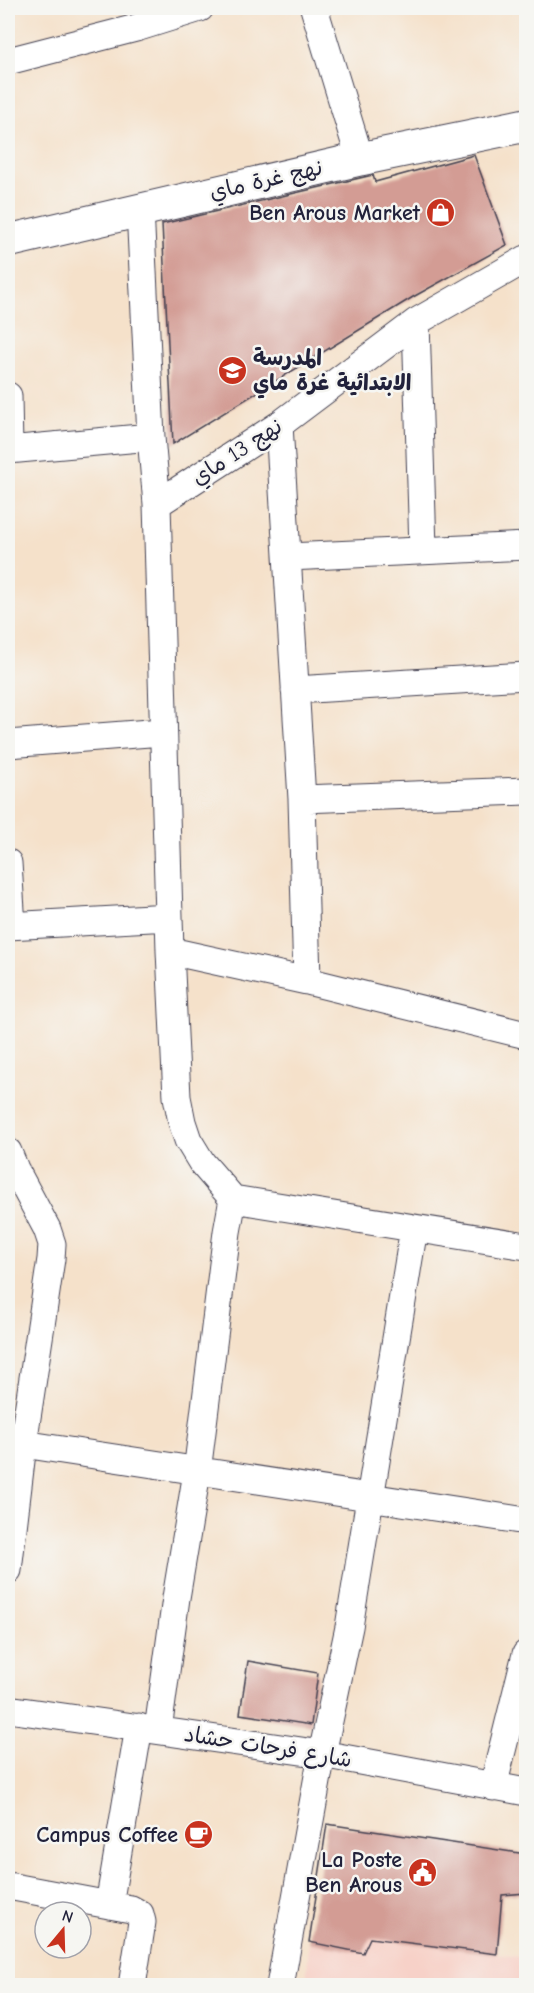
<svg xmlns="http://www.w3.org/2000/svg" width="534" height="1993" viewBox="0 0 534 1993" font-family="'Comic Neue','Playpen Sans Arabic',sans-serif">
<rect width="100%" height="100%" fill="#f6f6f2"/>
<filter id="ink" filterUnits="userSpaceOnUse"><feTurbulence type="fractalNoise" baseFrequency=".0167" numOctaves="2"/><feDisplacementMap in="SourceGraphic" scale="12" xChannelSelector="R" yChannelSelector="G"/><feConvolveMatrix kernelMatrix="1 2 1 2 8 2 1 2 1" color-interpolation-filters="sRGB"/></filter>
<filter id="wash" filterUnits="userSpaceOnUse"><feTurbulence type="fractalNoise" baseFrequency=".008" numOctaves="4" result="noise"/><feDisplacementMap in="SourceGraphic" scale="24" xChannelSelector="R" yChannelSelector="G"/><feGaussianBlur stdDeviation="1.35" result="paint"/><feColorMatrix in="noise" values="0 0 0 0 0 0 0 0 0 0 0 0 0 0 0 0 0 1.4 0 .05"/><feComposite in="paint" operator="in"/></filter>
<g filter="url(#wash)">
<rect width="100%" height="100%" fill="#f5e1ca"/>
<!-- built -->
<path fill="#f7d1c8" d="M370 1938 526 1958V1985L306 1986 309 1942 363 1953Z"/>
<g id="blocks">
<!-- building -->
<path fill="#d39c94" d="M474 155 507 245 413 297 173 444 162 224 373 175 375 182Z
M248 1661 318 1673 311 1725 240 1714Z
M327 1824 526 1854V1893L502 1895 497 1954 370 1938 363 1953 309 1942Z"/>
</g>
</g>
<g filter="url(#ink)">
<use href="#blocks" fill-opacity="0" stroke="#423f50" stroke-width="1.5"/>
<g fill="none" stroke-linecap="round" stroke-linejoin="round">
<defs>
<path id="minor" d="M314 8 360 159
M8 61 136 28 200 8
M140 209 151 437 157 504 170 951 177 1097 182 1122 188 1140 202 1163 233 1199 227 1232 197 1472 176 1598 158 1730
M416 322 423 549
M8 396 9 449
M279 425 302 799 307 981
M8 450 151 437
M157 504 279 425 416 322 526 259
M288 557 526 546
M295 690 526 676
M8 744 162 732
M302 799 526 791
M8 863 12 926
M8 926 169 917
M170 951 307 981 526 1035
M8 1152 15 1169 47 1229 52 1244 51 1259 23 1444 8 1570
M233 1199 526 1246
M23 1444 526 1521
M8 1709 322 1754 526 1792
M493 1787 526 1654
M8 1886 131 1909 140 1914 142 1922 132 1986
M109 1905 139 1727
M280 1986 322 1754 349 1627 414 1228"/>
<path id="tertiary" d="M8 241 360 159 526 125"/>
</defs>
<!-- minor casing -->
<use href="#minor" stroke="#423f50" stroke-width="29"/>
<!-- tertiary casing -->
<use href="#tertiary" stroke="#423f50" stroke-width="35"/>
<!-- minor -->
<use href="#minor" stroke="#fff" stroke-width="27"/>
<!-- tertiary -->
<use href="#tertiary" stroke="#fff" stroke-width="33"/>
</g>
</g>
<!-- icons -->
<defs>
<symbol id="shop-disc" viewBox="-11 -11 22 22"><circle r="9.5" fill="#c8321e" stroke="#f6f6f2"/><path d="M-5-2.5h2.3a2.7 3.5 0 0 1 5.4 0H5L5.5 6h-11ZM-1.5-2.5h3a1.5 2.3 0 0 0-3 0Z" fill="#fff"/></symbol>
<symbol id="school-disc" viewBox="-11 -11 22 22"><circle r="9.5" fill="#c8321e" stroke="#f6f6f2"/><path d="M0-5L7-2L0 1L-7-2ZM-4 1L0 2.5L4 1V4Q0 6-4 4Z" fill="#fff"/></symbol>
<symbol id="cafe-disc" viewBox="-11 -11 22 22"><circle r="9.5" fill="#c8321e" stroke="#f6f6f2"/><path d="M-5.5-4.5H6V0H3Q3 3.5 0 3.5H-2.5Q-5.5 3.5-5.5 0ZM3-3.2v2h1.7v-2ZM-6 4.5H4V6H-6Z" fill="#fff"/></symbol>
<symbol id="civic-disc" viewBox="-11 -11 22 22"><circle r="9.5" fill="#c8321e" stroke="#f6f6f2"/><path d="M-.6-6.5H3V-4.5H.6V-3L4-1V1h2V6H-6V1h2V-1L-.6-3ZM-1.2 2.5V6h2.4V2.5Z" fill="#fff"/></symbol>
</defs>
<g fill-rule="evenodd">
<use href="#shop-disc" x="424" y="196" width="33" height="33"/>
<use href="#school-disc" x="216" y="354" width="33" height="33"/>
<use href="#cafe-disc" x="182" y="1818" width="33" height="33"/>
<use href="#civic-disc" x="406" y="1856" width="33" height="33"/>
</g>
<g text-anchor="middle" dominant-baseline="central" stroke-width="5" stroke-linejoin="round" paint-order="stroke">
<!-- street labels -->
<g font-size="22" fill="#22223b" stroke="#f6f6f2">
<text transform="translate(266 180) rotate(-13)">نهج غرة ماي</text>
<text transform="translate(237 452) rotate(-33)">نهج 13 ماي</text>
<text transform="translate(268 1747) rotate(9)">شارع فرحات حشاد</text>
</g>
<!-- poi labels -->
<g font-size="22" font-weight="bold" fill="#22223b" stroke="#f6f6f2" text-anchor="end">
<text x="420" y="213">Ben Arous Market</text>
<text x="253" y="358" text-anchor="start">المدرسة<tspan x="253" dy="25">الابتدائية غرة ماي</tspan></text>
<text x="178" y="1835">Campus Coffee</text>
<text x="402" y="1860">La Poste<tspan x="402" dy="25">Ben Arous</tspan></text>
</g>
</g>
<!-- margin -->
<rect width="534" height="1993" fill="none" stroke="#f6f6f2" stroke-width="30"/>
<!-- north arrow -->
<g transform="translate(63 1930) rotate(19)"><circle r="28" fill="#f6f6f2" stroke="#a1a1a9" stroke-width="1.5"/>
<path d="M0-4.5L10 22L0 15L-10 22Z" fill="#c8321e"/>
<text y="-9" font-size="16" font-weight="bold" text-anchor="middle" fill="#22223b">N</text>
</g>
</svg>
